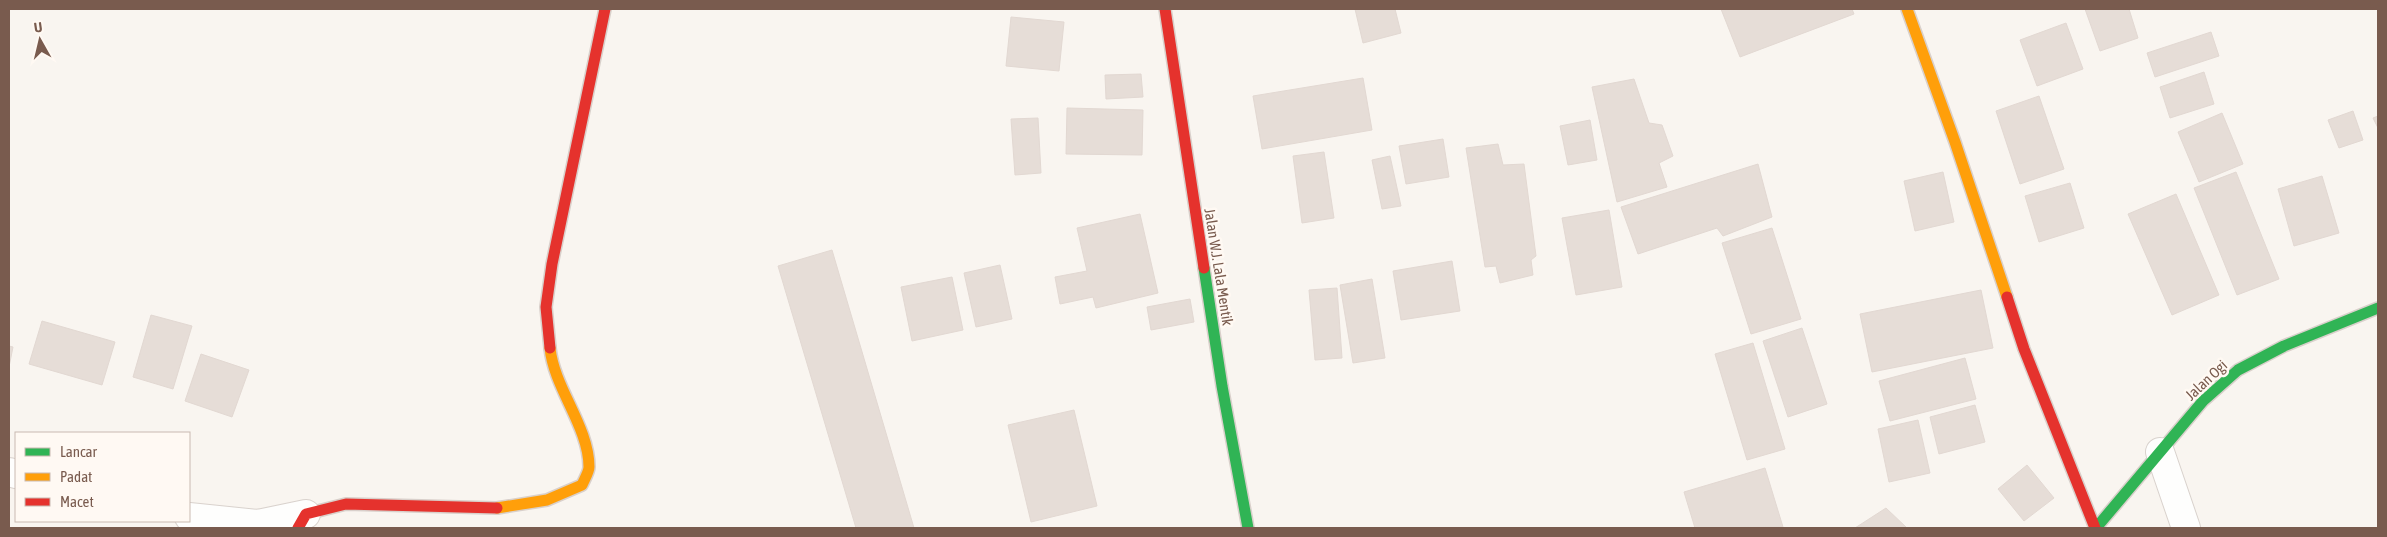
<svg xmlns="http://www.w3.org/2000/svg" width="2387" height="537" viewBox="0 0 2387 537" font-family="'Asap Condensed',sans-serif">
<rect width="100%" height="100%" fill="#f9f5f0"/>
<!-- building -->
<path fill="#e6ddd7" stroke="#e2d8d2" d="M1355 9H1395L1401 33 1363 43Z
M1721 9H1852L1854 14 1740 57Z
M2085 9H2129L2138 38 2100 51Z
M1011 17 1064 22 1059 71 1006 66Z
M2066 23 2083 69 2037 86 2020 40Z
M2211 32 2219 56 2155 77 2147 53Z
M2204 72 2214 104 2170 118 2160 87Z
M1141 74 1143 97 1106 99 1105 75Z
M1363 78 1372 130 1262 149 1253 96Z
M1634 79 1649 123 1662 125 1673 156 1659 163 1667 187 1617 202 1592 87Z
M2039 96 2064 169 2020 184 1996 111Z
M1067 108 1143 110 1142 155 1066 154Z
M2353 111 2363 140 2339 148 2328 120Z
M2222 113 2243 164 2199 182 2178 132Z
M2378 116V128L2373 118Z
M1038 118 1041 173 1015 175 1011 119Z
M1590 120 1597 160 1568 165 1560 126Z
M1443 139 1449 177 1406 184 1399 146Z
M1498 144 1503 165 1524 164 1536 256 1531 260 1533 275 1500 283 1496 266 1485 267 1466 148Z
M1324 152 1334 218 1302 223 1293 156Z
M1390 156 1401 206 1382 209 1372 160Z
M1758 164 1772 217 1723 236 1717 228 1638 254 1621 207Z
M1943 172 1954 222 1915 231 1904 181Z
M2236 172 2279 279 2237 295 2194 188Z
M2322 176 2339 233 2294 246 2278 189Z
M2070 183 2084 228 2039 242 2025 196Z
M2176 194 2219 295 2172 315 2128 214Z
M1609 210 1622 287 1576 295 1562 218Z
M1140 214 1158 293 1096 308 1093 297 1060 304 1055 277 1087 271 1077 228Z
M1772 228 1801 319 1751 334 1722 243Z
M832 250 914 528H856L778 266Z
M1452 261 1460 311 1401 320 1393 271Z
M1000 265 1012 319 976 327 964 273Z
M952 277 963 330 912 341 901 287Z
M1372 279 1385 358 1353 363 1340 285Z
M1337 288 1342 358 1315 360 1309 290Z
M1981 290 1993 348 1872 372 1860 314Z
M1190 299 1194 322 1151 330 1147 307Z
M151 315 192 326 173 389 133 377Z
M42 321 115 342 102 385 29 364Z
M1802 328 1827 404 1788 417 1763 341Z
M1753 343 1785 449 1747 460 1715 354Z
M9 346 13 347 9 367Z
M201 354 249 370 232 417 185 401Z
M1965 358 1976 399 1890 421 1879 381Z
M1975 405 1985 442 1939 454 1930 417Z
M1074 410 1097 506 1031 522 1008 425Z
M1918 420 1930 473 1889 482 1878 429Z
M2027 465 2054 498 2024 521 1998 489Z
M1765 468 1783 527 1695 528 1684 492Z
M1886 508 1907 528H1855Z"/>
<g fill="none" stroke-linecap="round" stroke-linejoin="round">
<defs>
<path id="street" d="M2160 452 2186 528
M9 472 16 474
M189 517 258 524 306 514"/>
<path id="fast" d="M1204 268 1222 386 1248 528
M2096 528 2203 401 2238 370 2284 346 2378 308"/>
<path id="slow" d="M1907 9 1955 142 2007 297
M497 508 547 500 582 485C584 480 589 472 589 467 589 427 554 388 550 348"/>
<path id="jam" d="M1165 9 1204 268
M2007 297 2024 349 2095 528
M550 348 546 307 552 264 605 9
M298 528 306 514 346 504 497 508"/>
</defs>
<!-- street casing -->
<use href="#street" stroke="#d9d2cd" stroke-width="30"/>
<!-- fast casing -->
<use href="#fast" stroke="#d9d0cb" stroke-width="14"/>
<!-- slow casing -->
<use href="#slow" stroke="#d9d0cb" stroke-width="14"/>
<!-- jam casing -->
<use href="#jam" stroke="#d9d0cb" stroke-width="14"/>
<!-- street -->
<use href="#street" stroke="#fefefd" stroke-width="28"/>
<!-- fast -->
<use href="#fast" stroke="#30b455" stroke-width="11"/>
<!-- slow -->
<use href="#slow" stroke="#ff9f0a" stroke-width="11"/>
<!-- jam -->
<use href="#jam" stroke="#e5322d" stroke-width="11"/>
</g>
<g text-anchor="middle" dominant-baseline="central" stroke-width="5" stroke-linejoin="round" paint-order="stroke">
<!-- street labels -->
<g font-size="15" fill="#795b4e" stroke="#fff9f3">
<text transform="translate(1219 267) rotate(81)">Jalan W.J. Lala Mentik</text>
<text transform="translate(2206 380) rotate(-43)">Jalan Ogi</text>
</g>
</g>
<!-- border -->
<rect width="2387" height="537" fill="none" stroke="#795b4e" stroke-width="20"/>
<!-- legend -->
<rect x="15" y="432" width="175" height="90" fill="#fff9f3" stroke="#c9bab1"/>
<rect x="25" y="448" width="25" height="8" fill="#30b455" stroke="#c9bab1"/>
<text x="60" y="457" font-size="15" fill="#795b4e">Lancar</text>
<rect x="25" y="473" width="25" height="8" fill="#ff9f0a" stroke="#c9bab1"/>
<text x="60" y="482" font-size="15" fill="#795b4e">Padat</text>
<rect x="25" y="498" width="25" height="8" fill="#e5322d" stroke="#c9bab1"/>
<text x="60" y="507" font-size="15" fill="#795b4e">Macet</text>
<!-- north arrow -->
<g transform="translate(40 40) rotate(352)" stroke="#fff9f3" stroke-width="4" paint-order="stroke">
<path d="M0-4L9 19L0 12L-9 19Z" fill="#795b4e"/>
<text y="-8" font-size="14" font-weight="bold" text-anchor="middle" fill="#795b4e">U</text>
</g>
</svg>
